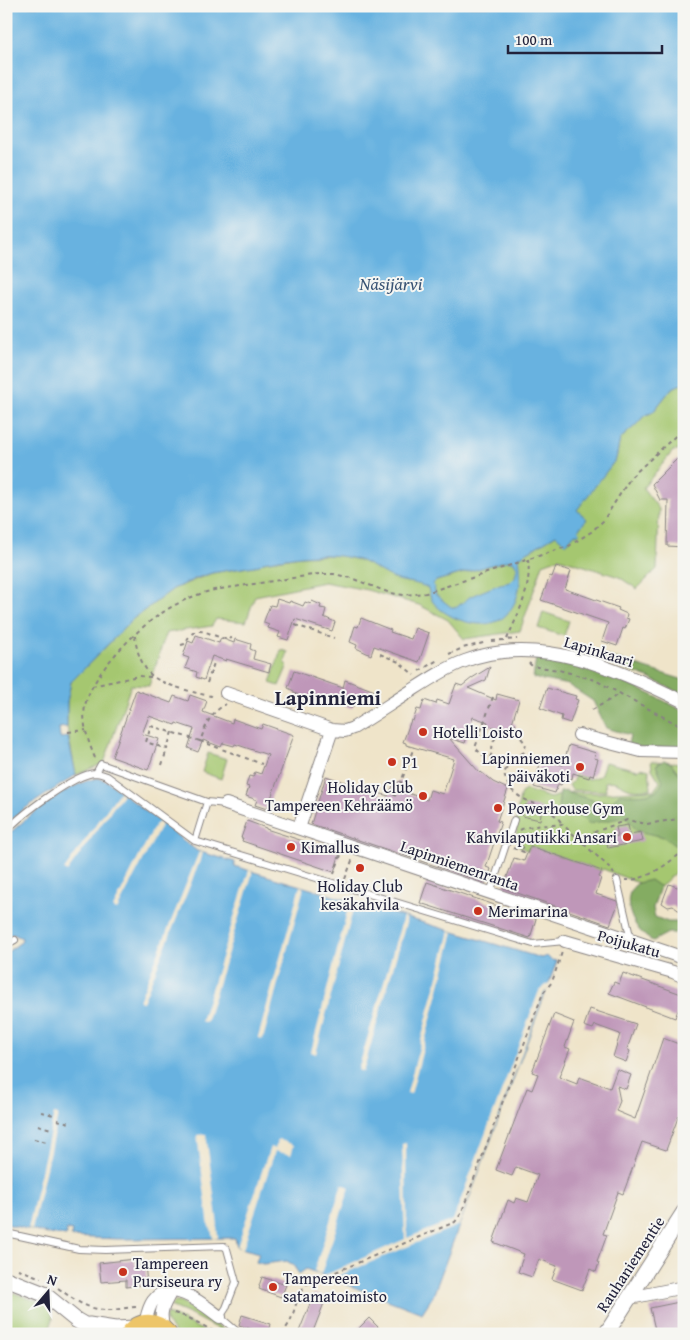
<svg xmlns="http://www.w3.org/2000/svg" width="690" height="1340" viewBox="0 0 690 1340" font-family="'Gentium Book Plus',serif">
<rect width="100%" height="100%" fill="#f6f6f2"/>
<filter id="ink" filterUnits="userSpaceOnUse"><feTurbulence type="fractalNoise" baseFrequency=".02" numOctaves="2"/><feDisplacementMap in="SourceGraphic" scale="10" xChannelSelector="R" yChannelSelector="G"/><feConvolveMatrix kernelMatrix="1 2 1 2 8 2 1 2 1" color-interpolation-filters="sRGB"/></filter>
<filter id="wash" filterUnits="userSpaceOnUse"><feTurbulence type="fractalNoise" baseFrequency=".0096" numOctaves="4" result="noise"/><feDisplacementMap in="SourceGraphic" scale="20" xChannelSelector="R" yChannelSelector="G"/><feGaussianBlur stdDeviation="1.12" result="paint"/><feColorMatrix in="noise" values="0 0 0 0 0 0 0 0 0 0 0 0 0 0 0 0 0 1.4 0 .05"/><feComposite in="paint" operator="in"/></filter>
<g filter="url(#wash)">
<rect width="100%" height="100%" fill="#efe4c9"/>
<!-- green -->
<path fill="#a5c770" stroke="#647456" d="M684 383V450L673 451 643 488 659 509 657 569 637 589 619 577 559 558 543 564 520 631 464 639 448 620 419 605 367 590 324 582 255 596 246 622 216 619 212 626 166 633 149 686 131 685 104 763 76 775 67 727V702L71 682 134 618 173 589 212 573 260 565 263 562 300 556 339 555 362 561 394 578 407 582 436 581 519 557 556 535 576 533 578 534 580 532 578 530 587 519 576 510 616 459 620 439 636 425 644 416 653 412 672 388Z
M543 612 569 621 564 636 538 628Z
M281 650 288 652 285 663 288 665 279 686 270 683Z
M208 753 227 759 221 779 202 772Z
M651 761 684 763V864L660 887 650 881 638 883 603 869 601 871 530 846 528 851 519 846C514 831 517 808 521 793L526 790 550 798 571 792 598 793 654 790 660 782 652 769Z
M605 762 638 770 641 768 649 770 651 789C645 789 638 790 631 789 621 786 616 779 605 782L606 791 572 790 569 785 573 781 575 775 590 779 600 776Z
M6 1290 50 1306 53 1319 48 1333 6 1329Z
M174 1302H180L231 1334H227L191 1315 170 1306Z
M166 1314 174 1316 210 1334H176L166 1322Z"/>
<!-- forest -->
<path fill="#84ac62" stroke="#53674e" d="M581 648 684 680V695L646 677 579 653V649Z
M536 658C588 664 638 687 684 711V748H644L628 744 630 735 606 728 593 701 568 685 533 678Z
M664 760 671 763 684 780V844L674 845 664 837 637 831 626 817 588 824C578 812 572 817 560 812L558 807 560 792 567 791 568 793C583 796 596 803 611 802L619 794C634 794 657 799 663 781L656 765Z
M650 880 660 887 653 908 655 917 668 922H681L684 919 683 933H668L653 941C634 933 617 896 638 883 641 882 647 881 650 880Z"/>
<!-- water -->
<path fill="#67b2e0" stroke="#446a8e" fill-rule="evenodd" d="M6 6H684V383L672 388 653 412 644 416 636 425 620 439 616 459 577 510 587 519 578 530 580 532 578 535 575 533 566 544 556 535 519 557C522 577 521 600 506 615 488 634 447 620 433 602 430 598 429 592 428 588 417 582 406 583 395 579 383 574 373 566 361 561 328 550 296 556 263 562L260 565 212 573 197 578 173 589 134 618 71 682 67 702V727L59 728 60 738 68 737 76 775 24 809 6 825ZM505 561H513L517 567 515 577 510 582 500 584 471 596 457 607H451L436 595 433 584 436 581Z
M98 778 107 781 197 851 235 862 234 866 541 958 547 956 551 960 557 961 433 1296 422 1313 306 1269 299 1274 293 1265 287 1261 263 1264 256 1262 259 1253 237 1247 235 1238 118 1239 71 1237 72 1231 67 1230 66 1236 48 1234 6 1224V953L21 942 22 938 13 934 6 937V837C25 818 71 782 98 778Z"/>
<!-- pier -->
<path fill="#efe4c9" d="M120 791 123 794 67 872 64 870Z
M159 822 162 824 117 910 113 908 155 825Z
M199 852 203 853 143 1002 139 1001Z
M249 870 252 871V875L206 1023 201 1021Z
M300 886 303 887V891L263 1039 258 1038Z
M351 902 355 903 354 906 316 1054 311 1052 349 904Z
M403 917 406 918V923L363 1072 358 1070Z
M450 931 454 932 411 1094 407 1093Z
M551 981 548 989 544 993 459 1225 331 1279 323 1276 405 1239 402 1144 406 1143 407 1238 453 1220 539 991Z
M54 1114 58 1115 32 1230 28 1229Z
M206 1134 218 1226H217L218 1238 213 1239 211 1228 209 1227 197 1135Z
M278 1139 294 1145 291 1155 275 1151 243 1249 237 1247 270 1147 275 1149Z
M342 1184 350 1187 321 1274 314 1271Z"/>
<g id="blocks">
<!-- building -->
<path fill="#bf97b9" d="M677 459 684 460V547L667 546 668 500H660L652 484Z
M556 566 571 571 565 589 619 608 618 610 627 614 626 618 629 619 625 629 623 628 617 646 602 641 608 623 541 600 550 576 552 577Z
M277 599 289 603 290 601 303 606 305 602 311 604 312 601 321 605 320 608 326 609 324 617 335 622 332 631 295 619 288 640 278 637 280 632 268 628 269 625 264 623V621L270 605 275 606Z
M361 618 391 630 390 632 411 639 415 628 429 633 419 662 374 646 371 655 356 648 357 645 350 642 355 626 358 627Z
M196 635 219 643 221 638 234 643 235 639 251 644 250 649 255 651 253 659 271 664 269 672 226 659V661L212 656 204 680 196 677 197 672 185 668 189 658 183 656 188 641 193 643Z
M490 667 486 680 468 688 496 700 497 694 519 700 512 723 516 724 513 733 487 725 488 722 473 717 465 743 449 738 480 773 481 772 493 782 508 789 497 821 501 822 486 867 491 869 486 883 311 824 326 776 388 796 394 784 401 781 406 790 409 791 408 793 427 800 430 790 443 794 454 759 406 745V743L403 742 411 720 413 721 417 709 421 710 424 700 436 704 437 700 449 704 456 684 462 686 472 678Z
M294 671 343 688 345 680 375 691 371 701 358 695 352 708 317 699 316 702 310 700 309 704 297 700 299 695 294 693V691L288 688Z
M547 688 576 696 575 699 578 700 570 723 561 720 562 716 540 708Z
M136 690 171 703 174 696 188 701 190 695 207 701 203 712 232 723 233 719 261 729 263 724 294 735 267 809 255 805 257 800 246 796 249 787 246 786 249 776 253 777 255 772 261 774 268 755 235 744 234 746 223 743 221 747 203 740 198 752 188 748 194 729 176 723 175 725 149 716 142 734 159 739 148 770 112 757Z
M569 745 596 753 594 758 598 759 593 776 590 775 589 778 573 773 572 779 569 778 568 781 563 780 561 785 558 784 555 793 534 787 541 760 563 765Z
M525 805 542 808 540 820 522 816Z
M247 821 266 828V829L340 853 334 872 242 841 243 838H241Z
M628 825 630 834 641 832 643 841 608 848 606 838 618 836 616 827Z
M530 846 602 871 599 877 601 878 596 894 617 901 618 904 610 925 503 888 514 858 524 861Z
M427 882 536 919 530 938 420 903Z
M669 884 677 887 680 886 684 891V910H678L673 906 668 907 662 903Z
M623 973 684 995 675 1018 609 993 614 982 619 984Z
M590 1009 636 1024 627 1049 630 1051 626 1062 613 1057 620 1034 595 1025 593 1029 584 1026Z
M554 1014 574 1022 565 1047 570 1049 559 1077 577 1084 579 1077 610 1088 617 1069 631 1075 626 1089 617 1086 620 1101 616 1111 635 1119 663 1038 684 1046V1117L679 1115 666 1150 642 1142 623 1194 618 1192 603 1234 607 1235 597 1262 599 1263 596 1272 590 1269 582 1290 552 1279 557 1266 539 1259 532 1277 518 1272 524 1254 493 1242 508 1200 514 1203 516 1198 528 1202 538 1175 516 1167 512 1176 496 1170 527 1088 532 1090 538 1074 532 1072Z
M135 1259V1265L145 1264 147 1284 126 1287V1280L101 1282 99 1263Z
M262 1277 286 1285 281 1297 259 1289 260 1287 259 1286Z
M314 1294 326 1298 312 1334H298Z
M684 1301V1331L680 1334H656L650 1308Z
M242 1315 271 1324 268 1334 239 1325Z
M369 1318 385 1334H365L359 1328Z"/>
</g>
</g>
<g filter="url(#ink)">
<use href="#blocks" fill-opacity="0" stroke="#888382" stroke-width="1"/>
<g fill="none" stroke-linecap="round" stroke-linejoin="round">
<defs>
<path id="service" d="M96 773 101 764 207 802 226 804
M6 831C21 815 74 774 95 773 99 773 104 775 107 776L195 841 533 944 565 941
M195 841 207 802
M617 880 631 940
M490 893 514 820
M6 945 15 940
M6 1233 79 1249 105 1250 224 1246 227 1249 236 1282 226 1308 220 1317 240 1334"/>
<path id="minor" d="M226 693 332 730 345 731 353 728C373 716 392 703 411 691 428 680 446 668 465 661 538 633 619 669 684 702
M579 735 641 751 684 752
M226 804 684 958
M299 828 332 730
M565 941 673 972 684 977
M630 1298 684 1287
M145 1324C147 1316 148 1308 153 1301 171 1276 204 1305 220 1317
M164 1330C159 1313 162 1307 171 1292"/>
<path id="tertiary" d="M6 1279 44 1294 76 1320 100 1334
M89 1325 115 1329 135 1328
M606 1334 684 1212"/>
<path id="primary" d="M130 1334C140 1321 156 1321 167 1334"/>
</defs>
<!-- service casing -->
<use href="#service" stroke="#888382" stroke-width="8"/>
<!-- minor casing -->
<use href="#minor" stroke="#888382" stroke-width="14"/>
<!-- tertiary casing -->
<use href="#tertiary" stroke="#888382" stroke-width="17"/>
<!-- primary casing -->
<use href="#primary" stroke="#888382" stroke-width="21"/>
<!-- path -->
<path stroke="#888382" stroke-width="2" stroke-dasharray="4 4" stroke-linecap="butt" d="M295 625 334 638
M135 636C136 649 141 665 151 675 160 684 198 694 211 696L214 692
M507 639C518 614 532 588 528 560
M492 641 517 639
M181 645 185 644C197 616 215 643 232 638
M380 654 399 662 414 675
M449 654 463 648 487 642
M529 663 532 666 559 670 595 680 684 728
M419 671 438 660
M207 683 214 663
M92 686 138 676 151 677
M493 697 475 748 485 757H490C494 751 490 743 496 738
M592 710 608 701 620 693
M68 732 86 730
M172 732 167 749 146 742 151 726 200 741C208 722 208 715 226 704
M521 738 526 744 524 752 510 762 504 773C511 808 547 798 562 824
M200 741 262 764
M95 758C88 741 82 724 85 706 91 674 138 627 165 611 180 601 197 594 214 590L319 574H334L351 578 390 593 404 595 426 593 569 546 591 532 603 521 631 477 684 428
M680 764 684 770
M162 765 167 749
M396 796 393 794V790L400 785 414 747
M520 830C531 824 549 826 562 824L610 868 614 874
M583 844 592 833 627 820 647 824 684 818
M513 848 524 852 525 850 519 843 518 836
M334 874 341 855
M345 879 353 858
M625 880C647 881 668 863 684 851
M41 1112 54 1115
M57 1120 70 1123
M38 1125 51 1129
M34 1139 47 1142
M680 1201 684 1194
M18 1269 41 1278
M58 1288C77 1302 89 1311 113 1310 121 1309 129 1307 138 1307
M174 1313 187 1317 219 1334
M281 1334C297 1319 293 1297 307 1284L455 1222 461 1214 543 993 552 982 562 952"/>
<!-- service -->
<use href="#service" stroke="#fff" stroke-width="6"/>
<!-- minor -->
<use href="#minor" stroke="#fff" stroke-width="12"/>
<!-- tertiary -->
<use href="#tertiary" stroke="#fff" stroke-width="15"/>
<!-- primary -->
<use href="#primary" stroke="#edc569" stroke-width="19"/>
</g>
</g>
<!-- markers -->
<g fill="#c8321e" stroke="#f6f6f2" stroke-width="2">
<circle cx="423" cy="732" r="5"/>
<circle cx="392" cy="762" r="5"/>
<circle cx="580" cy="767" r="5"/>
<circle cx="423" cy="796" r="5"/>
<circle cx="498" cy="808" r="5"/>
<circle cx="627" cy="837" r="5"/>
<circle cx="291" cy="847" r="5"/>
<circle cx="360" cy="868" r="5"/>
<circle cx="478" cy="911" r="5"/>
<circle cx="123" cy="1272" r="5"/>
<circle cx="273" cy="1287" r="5"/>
</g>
<g text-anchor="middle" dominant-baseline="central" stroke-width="4" stroke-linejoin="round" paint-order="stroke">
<!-- street labels -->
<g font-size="16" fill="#22223b" stroke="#f6f6f2">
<text transform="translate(599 651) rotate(17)">Lapinkaari</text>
<text transform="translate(460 865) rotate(19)">Lapinniemenranta</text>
<text transform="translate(629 943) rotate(16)">Poijukatu</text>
<text transform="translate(630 1264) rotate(-57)">Rauhaniementie</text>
</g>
<!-- poi labels -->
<g font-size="16" fill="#22223b" stroke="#f6f6f2" text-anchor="start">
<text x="433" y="732">Hotelli Loisto</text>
<text x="570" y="758" text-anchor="end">Lapinniemen<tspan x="570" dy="18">päiväkoti</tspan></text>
<text x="402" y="762">P1</text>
<text x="413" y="787" text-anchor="end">Holiday Club<tspan x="413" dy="18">Tampereen Kehräämö</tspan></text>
<text x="508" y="808">Powerhouse Gym</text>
<text x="617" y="837" text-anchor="end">Kahvilaputiikki Ansari</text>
<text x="301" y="847">Kimallus</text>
<text x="360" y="886" text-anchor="middle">Holiday Club<tspan x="360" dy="18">kesäkahvila</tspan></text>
<text x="488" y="911">Merimarina</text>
<text x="133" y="1263">Tampereen<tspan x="133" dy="18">Pursiseura ry</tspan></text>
<text x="283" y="1278">Tampereen<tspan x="283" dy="18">satamatoimisto</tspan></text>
</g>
<!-- water labels -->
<g font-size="18" font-style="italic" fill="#3a5475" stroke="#f6f6f2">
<text x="391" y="283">Näsijärvi</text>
</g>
<!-- district labels -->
<g font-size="21" font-weight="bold" fill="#22223b" stroke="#f6f6f2">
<text x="328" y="697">Lapinniemi</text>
</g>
</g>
<!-- margin -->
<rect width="690" height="1340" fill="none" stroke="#f6f6f2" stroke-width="25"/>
<!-- north arrow -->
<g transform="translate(48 1292) rotate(19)" stroke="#f6f6f2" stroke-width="4" paint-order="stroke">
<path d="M0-4L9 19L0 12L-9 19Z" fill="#22223b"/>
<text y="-8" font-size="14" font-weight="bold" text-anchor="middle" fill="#22223b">N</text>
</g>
<!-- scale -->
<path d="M508 45v8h154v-8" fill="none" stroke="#22223b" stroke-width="2.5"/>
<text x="515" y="45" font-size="15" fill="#22223b" stroke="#f6f6f2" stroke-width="4" paint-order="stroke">100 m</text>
</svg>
